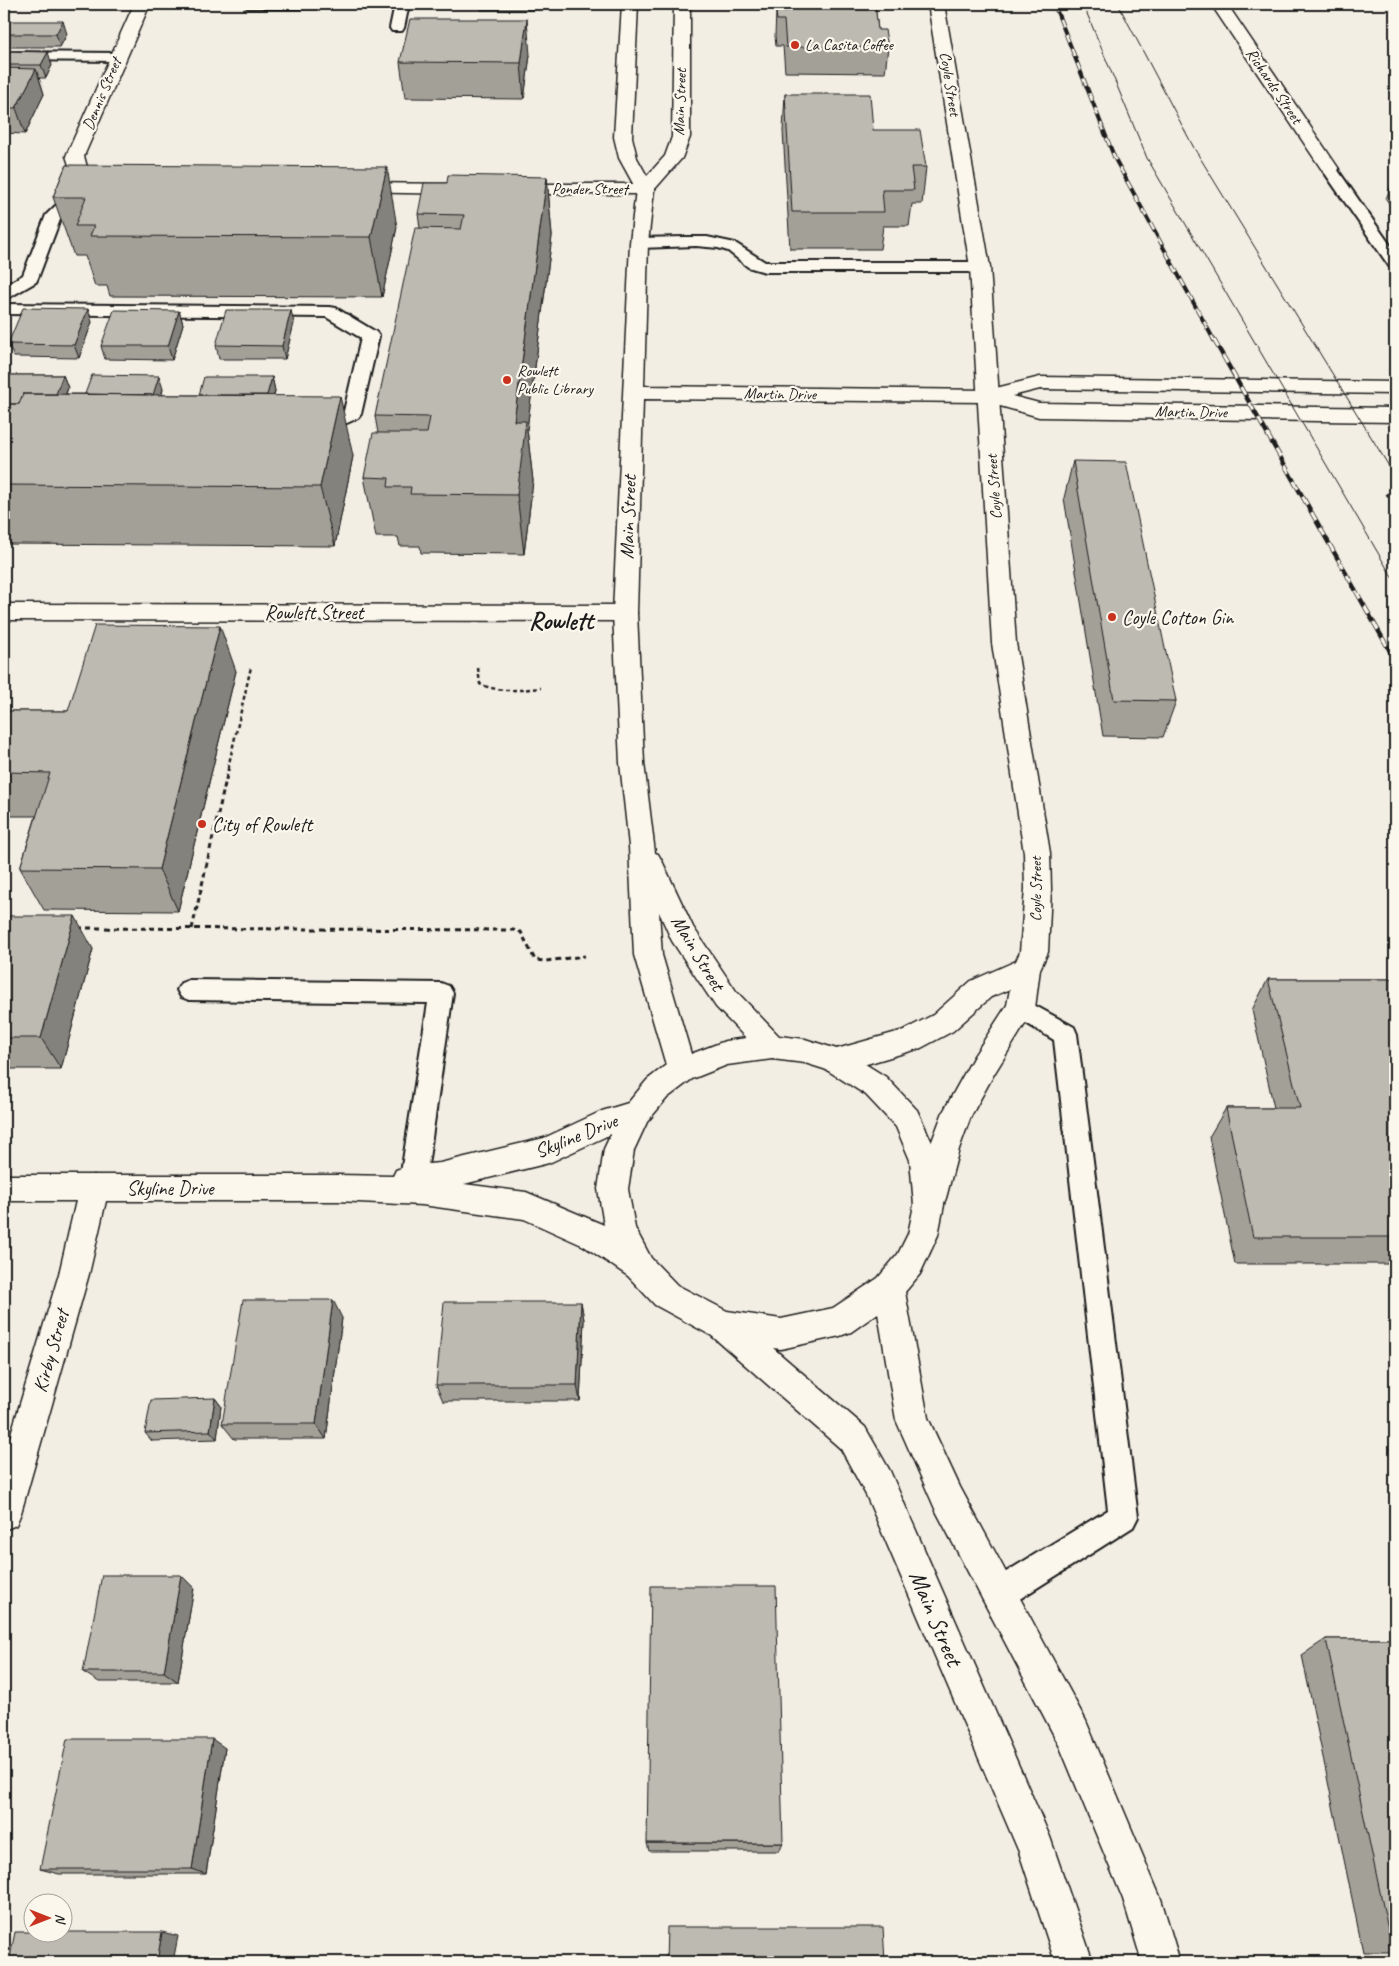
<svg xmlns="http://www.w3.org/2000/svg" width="1399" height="1966" viewBox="0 0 1399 1966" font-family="Caveat,sans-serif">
<rect width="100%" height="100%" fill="#f2eee4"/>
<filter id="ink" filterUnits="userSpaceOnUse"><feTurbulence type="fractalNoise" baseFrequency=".02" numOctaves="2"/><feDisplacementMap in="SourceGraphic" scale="10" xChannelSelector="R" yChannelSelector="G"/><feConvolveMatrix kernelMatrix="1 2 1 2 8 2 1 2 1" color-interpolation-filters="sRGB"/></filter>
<g filter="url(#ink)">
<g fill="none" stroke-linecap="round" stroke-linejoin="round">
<defs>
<path id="service" d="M242 4H333L326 8H249Z
M395 4H409L404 28 402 31H392L390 28Z
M4 52 118 53 123 54 125 57 123 60 118 61 4 60Z
M1330 164 1335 166 1395 252V268L1389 266 1322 169 1325 166Z
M81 185 87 187 89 190 61 217 38 278 36 282 10 297 4 298V286L23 275 46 215 75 187Z
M684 237H707L735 243 765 262H980L986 263 988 267 986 271 980 272H765L748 267 728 251 718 248 696 246 639 248 633 246 631 243 633 240 639 238Z
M4 304 330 307 336 308 376 332 379 336 361 414 358 418 316 437 310 435 307 431 310 427 344 411 361 338 326 317 4 314Z
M189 980 441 983 449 986 453 993 426 1179 422 1187 413 1191 404 1187 400 1179 428 1003 189 1000 181 997 177 990 181 983Z
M1021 998 1074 1027 1077 1034 1138 1517 1133 1527 1010 1605 999 1609 988 1605 984 1594 988 1583 1108 1510 1054 1040 1013 1015 1009 1008 1013 1001Z"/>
<path id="minor" d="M134 4H150L84 156 91 182 105 183 108 187 105 191 99 192 78 191 66 156Z
M928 4H944L990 267 1016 643 1050 853 1051 889 1048 952 1040 969 1035 1008 994 1074 971 1116 959 1149 946 1198 942 1208 931 1212 920 1208 916 1198 929 1149 943 1112 974 1056 1007 1005 1010 989 991 997 953 1031 921 1048 836 1073 826 1070 822 1061 826 1052 904 1030 933 1015 971 981 1016 961 1020 952 1025 889 1024 853 992 643 970 267Z
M1211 4H1227L1339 169 1336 173 1330 174 1324 173Z
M354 183 461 184 467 185 470 189 467 193 461 194 348 192 345 188 348 184Z
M509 184H645L651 185 654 189 651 193 645 194H509L503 193 500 189 503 185Z
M4 604 625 605 633 607 637 613 633 619 625 621 4 620Z
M94 1175 105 1178 109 1188 89 1274 21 1513 16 1525 4 1530V1457L59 1274 79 1188 83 1178Z"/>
<path id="tertiary" d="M622 4H638L632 137 637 158 647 176 665 156 672 137 674 4H690V137L682 158 654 190 648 243 644 386 988 390 1040 377 1395 382V394L1040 389 1012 396 1039 403 1395 408V422L1039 417 986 402 643 399 637 613 644 763 655 853 658 854 662 861 693 927 736 991 779 1036 805 1039 846 1052 886 1077 917 1110 940 1160 944 1205 938 1235 920 1274 905 1292 928 1418 960 1487 1086 1721 1161 1899 1180 1962H1142L1123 1899 1060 1747 936 1511 896 1420 878 1313 851 1332 840 1336 781 1349 773 1348 865 1427 890 1471 1050 1837 1093 1962H1055L1019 1852 866 1495 841 1449 712 1336 655 1305 628 1276 584 1246 524 1219 422 1205 337 1201H4V1175H337L393 1176 396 1170 407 1166 440 1163 544 1138 602 1111 628 1103 647 1080 666 1065 634 955 629 846 620 763 613 613 630 243 636 189 619 158 614 137ZM659 912 672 941 716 1007 746 1038 725 1041 691 1054 662 955ZM772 1059 805 1063 827 1070 866 1095 896 1127 910 1160 914 1205 908 1234 898 1254 878 1278 833 1308 781 1319 727 1311 677 1285 651 1258 635 1228 628 1189 634 1150 647 1122 667 1098 692 1079 727 1065ZM611 1134 604 1149 598 1189 604 1225 526 1192 464 1184 549 1163Z"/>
</defs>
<!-- service casing -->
<use href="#service" stroke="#1c1c1c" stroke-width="4"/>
<!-- minor casing -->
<use href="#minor" stroke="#1c1c1c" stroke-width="3"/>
<!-- tertiary casing -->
<use href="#tertiary" stroke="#1c1c1c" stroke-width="3"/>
<!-- path-far1 -->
<path stroke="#1c1c1c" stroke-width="2.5" stroke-dasharray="4 3" stroke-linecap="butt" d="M1395 493 1387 494 1395 507
M478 668 480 684C500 693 520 690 541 688
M228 768 251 667"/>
<!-- path -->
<path stroke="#1c1c1c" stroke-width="3" stroke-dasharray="5 4" stroke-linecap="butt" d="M78 928 513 930 521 932 535 960 546 961 585 956
M192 929 229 766"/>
<!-- service -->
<use href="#service" fill="#fbf7ec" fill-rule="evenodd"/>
<!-- minor -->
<use href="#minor" fill="#fbf7ec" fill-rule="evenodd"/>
<!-- tertiary -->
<use href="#tertiary" fill="#fbf7ec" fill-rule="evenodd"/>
<!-- tram -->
<path stroke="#1c1c1c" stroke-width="1" d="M1083 4 1147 158 1395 582
M1118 4 1194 148 1395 476"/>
<defs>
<path id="rail-far1" d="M1054 4 1115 159 1215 342"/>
<path id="rail" d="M1214 340 1395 660"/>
</defs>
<!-- rail-far1 casing -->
<use href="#rail-far1" stroke="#1c1c1c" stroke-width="4"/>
<!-- rail casing -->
<use href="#rail" stroke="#1c1c1c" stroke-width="4.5"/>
<!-- rail-far1 -->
<use href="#rail-far1" stroke="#fbf7ec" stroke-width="2.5" stroke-dasharray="8" stroke-linecap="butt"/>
<!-- rail -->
<use href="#rail" stroke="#fbf7ec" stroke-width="3" stroke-dasharray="9" stroke-linecap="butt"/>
</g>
<!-- wall -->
<path fill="#a3a098" stroke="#1c1c1c" d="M481 4H534L533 10H481Z
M786 4H875L878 30 888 47 885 73 785 72 783 46H776L775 36 776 11H785Z
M4 31 67 34 60 47H7L4 39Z
M4 51 52 65 46 78H39L44 94 25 134 4 133Z
M530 55 524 99 405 98 400 62Z
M785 94 873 130 926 167 922 204H912L909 226H883L880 249H790L783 131Z
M66 165 397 227 382 297 110 296 107 286H95L85 256H74L53 197Z
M1395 174V212L1386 199Z
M547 177 552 236 527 429 533 481 524 554 421 553 420 546H400L398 537H376L364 477 378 433 375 416 420 228 418 214 447 183Z
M179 311 183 324 172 360 105 359 101 346Z
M92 322 79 358 14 357 8 344Z
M294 323 285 359H219L216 345Z
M4 375H63L68 388 66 394H85L163 389 162 395H199L272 377 275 391 274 395 353 456 335 546 4 544Z
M1073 461 1176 701 1163 737 1103 736 1064 498Z
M236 671 178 911 44 910 20 868 36 816H4V711H68Z
M4 916 93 949 61 1069H4Z
M1268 979H1395V1264H1235L1209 1137 1226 1108H1274L1252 1010Z
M581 1302 584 1320 580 1401H443L436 1385Z
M342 1318 326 1439H234L222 1424Z
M215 1398 221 1406 217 1439 152 1441 145 1433Z
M194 1588 178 1682H99L83 1672Z
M1326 1639H1395V1952H1363L1302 1655Z
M225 1748 206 1874H59L40 1869Z
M647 1843H783L779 1851H649Z"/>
<!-- shaded-wall -->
<path fill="#84827c" stroke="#1c1c1c" d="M527 19 530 55 524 99 521 63Z
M63 21 67 34 60 47 56 34Z
M48 52 52 65 46 78 41 65Z
M36 69 44 94 25 134 16 108Z
M387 167 397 227 382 297 371 237Z
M547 177 552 236 527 429 533 481 524 554 517 495 514 421Z
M88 309 92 322 79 358 74 345Z
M291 310 294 323 285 359 282 346Z
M179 311 183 324 172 360 168 346Z
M63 375 68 388 53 427 48 413Z
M159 376 163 389 151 428 146 414Z
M272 377 275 391 265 429 261 416Z
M340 396 353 456 335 546 320 487Z
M220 626 236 671 178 911 159 869Z
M75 916 93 949 61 1069 41 1038Z
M333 1300 342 1318 326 1439 316 1424Z
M581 1302 584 1320 580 1401 577 1385Z
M215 1398 221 1406 217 1439 210 1431Z
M181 1575 194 1588 178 1682 164 1672Z
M212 1739 225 1748 206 1874 192 1869Z
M162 1932 178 1936 173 1962H157Z"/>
<!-- building -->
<path fill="#bdbab1" stroke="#1c1c1c" d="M787 4H875L878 30H885L888 47H786L784 20H777L776 11H787Z
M410 19H527L521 63 400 62Z
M9 21H63L56 34H4V31Z
M4 51 48 52 41 65H4Z
M4 68 36 69 16 108H4Z
M785 94H870L873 130H920L926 167H911L914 190H882L884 212H792Z
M66 165 387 167 371 237 90 236 94 226H75L86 197H53Z
M448 175 547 177 514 421H526L517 495 410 494 411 487H388L389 478 364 477 373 433H427L430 417 375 416 415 228 461 229 464 215 418 214 424 183H447Z
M23 308 88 309 74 345 8 344Z
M114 310 179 311 168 346H101Z
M226 310H291L282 346 216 345Z
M4 375H63L56 394H23L19 404H4V405Z
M92 375 159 376 153 395 85 394Z
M204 377H272L267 395H199Z
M23 394 340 396 320 487 4 485V404H19Z
M1073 461 1126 462 1176 701 1114 700Z
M95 625 220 626 159 869 20 868 50 773 4 772V711H68Z
M4 916H75L41 1038H4Z
M1268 979H1395V1114H1390L1395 1132V1237H1253L1226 1108H1300Z
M243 1300H333L316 1424H222Z
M444 1302H581L577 1385H436Z
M215 1398 210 1431 145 1433 151 1400Z
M102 1575H181L164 1672H83Z
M651 1586H776L783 1843H647Z
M1326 1639H1395V1948H1392Z
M67 1739H212L192 1869H40Z
M667 1927H883L885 1962H666Z
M15 1932H32V1934H62V1932H162L157 1962H9Z"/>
</g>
<!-- markers -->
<g fill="#c8321e" stroke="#fbf7ec" stroke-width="2">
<circle cx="795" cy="45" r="5"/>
<circle cx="507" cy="380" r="5"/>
<circle cx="1112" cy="617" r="5"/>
<circle cx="202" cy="824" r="5"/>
</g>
<g text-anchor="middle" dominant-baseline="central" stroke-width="4.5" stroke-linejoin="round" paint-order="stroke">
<!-- far-poi labels -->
<g font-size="16" fill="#1c1c1c" stroke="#fbf7ec" text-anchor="start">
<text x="805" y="45">La Casita Coffee</text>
<text x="517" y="371">Rowlett<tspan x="517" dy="18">Public Library</tspan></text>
</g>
<!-- far-street labels -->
<g font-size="16" fill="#1c1c1c" stroke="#fbf7ec">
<text transform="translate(950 84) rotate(81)">Coyle Street</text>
<text transform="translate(1274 86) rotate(56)">Richards Street</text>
<text transform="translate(102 94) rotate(-67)">Dennis Street</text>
<text transform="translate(680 102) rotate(-88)">Main Street</text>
<text x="590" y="189">Ponder Street</text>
<text transform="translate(780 394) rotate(1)">Martin Drive</text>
<text transform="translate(1191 412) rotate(1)">Martin Drive</text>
<text transform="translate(994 487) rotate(-94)">Coyle Street</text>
<text transform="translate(1036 889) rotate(-90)">Coyle Street</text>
</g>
<!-- street labels -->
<g font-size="20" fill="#1c1c1c" stroke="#fbf7ec">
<text transform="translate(628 517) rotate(-88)">Main Street</text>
<text x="314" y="612">Rowlett Street</text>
<text transform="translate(698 953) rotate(59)">Main Street</text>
<text transform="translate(576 1136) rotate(-22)">Skyline Drive</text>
<text x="170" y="1188">Skyline Drive</text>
<text transform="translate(51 1351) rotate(-74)">Kirby Street</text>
</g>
<!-- poi labels -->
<g font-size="20" fill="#1c1c1c" stroke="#fbf7ec" text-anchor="start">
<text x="1122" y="617">Coyle Cotton Gin</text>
<text x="212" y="824">City of Rowlett</text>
</g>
<!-- near-street labels -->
<g font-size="24" fill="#1c1c1c" stroke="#fbf7ec">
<text transform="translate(936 1618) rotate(67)">Main Street</text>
</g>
<!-- district labels -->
<g font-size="25" font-weight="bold" fill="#1c1c1c" stroke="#fbf7ec">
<text x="561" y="621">Rowlett</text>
</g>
</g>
<!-- margin -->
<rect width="1399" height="1966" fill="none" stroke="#fbf7ec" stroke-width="20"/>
<rect x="10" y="10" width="1379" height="1946" fill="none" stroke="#1c1c1c" stroke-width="2" filter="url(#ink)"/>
<!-- north arrow -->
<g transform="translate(48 1918) rotate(90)"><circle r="24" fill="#fbf7ec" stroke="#a29f99"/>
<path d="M0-4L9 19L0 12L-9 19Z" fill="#c8321e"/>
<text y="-8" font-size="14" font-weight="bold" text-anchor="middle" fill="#1c1c1c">N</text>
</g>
</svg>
